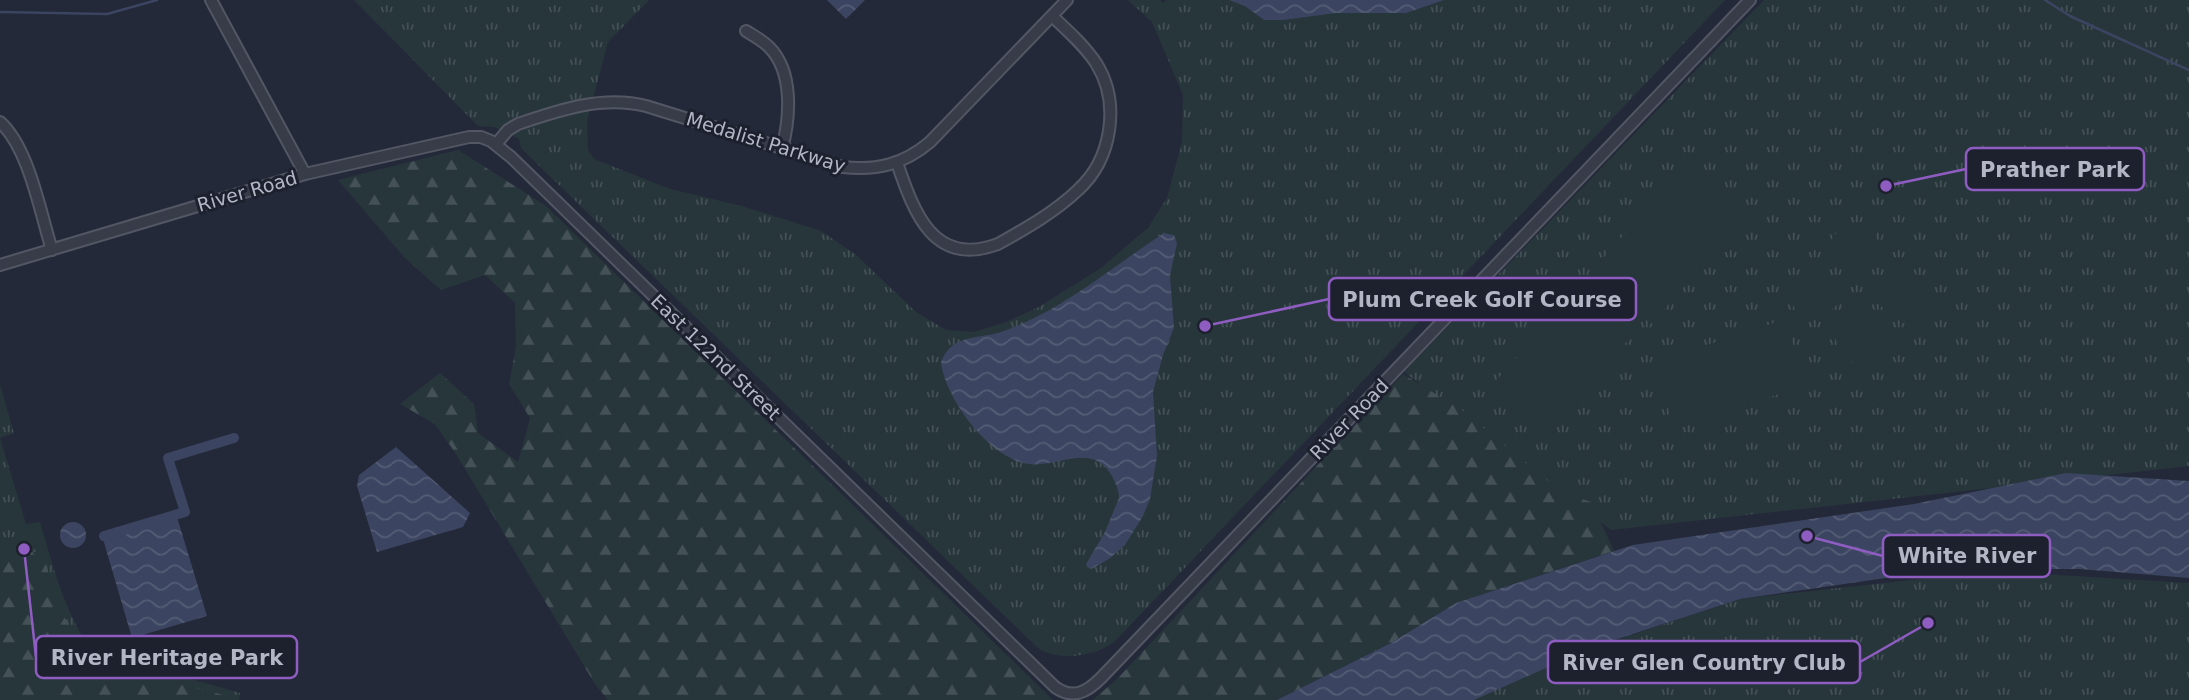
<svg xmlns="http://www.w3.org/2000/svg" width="2189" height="700" viewBox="0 0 2189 700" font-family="'DejaVu Sans',sans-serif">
<defs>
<pattern id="grass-tufts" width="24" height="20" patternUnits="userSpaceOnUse" patternTransform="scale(1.75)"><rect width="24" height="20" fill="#27363b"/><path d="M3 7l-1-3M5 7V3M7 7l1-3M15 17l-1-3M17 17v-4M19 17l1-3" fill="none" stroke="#445156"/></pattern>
<pattern id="forest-firs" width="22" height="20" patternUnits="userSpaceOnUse" patternTransform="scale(1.75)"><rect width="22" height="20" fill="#27363b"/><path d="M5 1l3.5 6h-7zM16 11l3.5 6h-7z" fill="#445156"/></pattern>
<pattern id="water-waves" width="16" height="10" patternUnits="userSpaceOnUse" patternTransform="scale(1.75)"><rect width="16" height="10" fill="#3b4460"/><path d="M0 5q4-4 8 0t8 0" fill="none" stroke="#555d75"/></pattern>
</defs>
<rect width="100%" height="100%" fill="#242939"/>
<!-- grass -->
<path fill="url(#grass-tufts)" d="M354 0H649L608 42 587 121 588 150 594 159 670 189 742 206 821 231 855 254 916 312 946 330 974 332 1006 322 1039 307 1101 268 1148 228 1167 198 1182 142 1183 95 1152 22 1128 0H1160L1163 3 1166 0H1725L1117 639C1100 656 1057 663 1037 647L530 157 521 148 519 139 494 127 478 126Z
M1764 0H2189V466L1611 530 1404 372Z
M0 385 14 433 0 438 26 524 40 522C53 566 64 611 91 650L240 693 239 700H0Z
M1993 571 2189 583V700H1468L1559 659 1740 599Z"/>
<!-- forest -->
<path fill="url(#forest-firs)" d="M458 150 546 206 1053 700H608L595 684 456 454 435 424 400 404 440 373 474 404 478 433 518 462 530 418 509 384 516 346 515 303 485 275 441 290 404 257 338 180Z
M1403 374 1463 411 1561 492 1591 502 1614 551 1456 603 1391 643 1277 700H1093L1118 678Z
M16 552H37L47 566 51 586 70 630 86 651 110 663 133 668 164 680 224 695 226 700H0V566Z"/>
<!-- garden -->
<path fill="#27363b" d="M1685 166 1744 219 1651 324 1592 271Z
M1851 224C1867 224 1876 235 1882 248L1864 279 1853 280C1833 260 1814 241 1851 224Z
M1816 266 1845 287V298C1837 304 1827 315 1818 318 1794 324 1770 281 1816 266Z
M1910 271C1941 287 1934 314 1903 323L1874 301 1875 290 1900 272Z
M1584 278 1640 326 1545 437 1489 389Z
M1856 309H1868C1874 317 1884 326 1887 336 1894 360 1851 384 1835 338Z
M1783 320 1805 385 1675 429 1653 363Z"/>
<!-- water -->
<path fill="url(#water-waves)" d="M827 0H865L846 19Z
M1229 0H1444L1406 13H1336L1283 20H1264L1245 6Z
M1164 233 1174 235 1177 243 1170 276 1174 328 1163 355 1153 392 1157 456 1150 499 1143 516 1125 545 1109 559 1091 569 1087 567 1086 564 1105 532 1119 498C1119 490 1116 485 1113 478 1093 440 1060 468 1029 464 990 459 945 399 941 362 952 333 979 340 1004 331 1063 310 1112 267 1164 233Z
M396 447 470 513 463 527 377 552 357 486 359 475Z
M2066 473 2189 481V578L2080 569H2028L1976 565 1740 599 1593 647 1474 700H1277L1391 643 1456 603 1633 545 1914 504Z
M177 517 207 616 132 638 103 539Z
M60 535a13 13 0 1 1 26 0a13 13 0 1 1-26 0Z"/>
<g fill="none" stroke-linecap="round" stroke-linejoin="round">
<!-- stream -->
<path stroke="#3b4460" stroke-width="2.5" d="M2045 0 2070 16 2189 70
M0 12 107 14 157 0"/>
<!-- canal -->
<path stroke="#3b4460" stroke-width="10" d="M104 536 185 512 168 458 234 438"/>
<defs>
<path id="minor" d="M211 0 305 174
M746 31C754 36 762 40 769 47 794 72 790 118 782 149
M0 122C29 148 40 212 52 250
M496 144 508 130 518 124C559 110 603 95 646 106L843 167C877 171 904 164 930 142L1067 0
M897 163C914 212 933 268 998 244 1025 229 1055 212 1078 190 1112 159 1121 103 1096 63 1084 45 1067 30 1052 16
M0 265 305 174 469 137H481L491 141 511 157 1055 687C1073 700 1087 692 1101 678L1750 0"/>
</defs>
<!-- minor casing -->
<use href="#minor" stroke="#535764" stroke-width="14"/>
<!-- minor -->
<use href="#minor" stroke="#383c49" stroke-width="10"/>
</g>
<g text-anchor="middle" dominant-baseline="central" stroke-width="6" stroke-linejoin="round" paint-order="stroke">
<!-- street labels -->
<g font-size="19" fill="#b3b7c5" stroke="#1d212e">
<text transform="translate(766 142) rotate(17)">Medalist Parkway</text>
<text transform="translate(247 191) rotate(-16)">River Road</text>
<text transform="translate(716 357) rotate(44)">East 122nd Street</text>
<text transform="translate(1349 419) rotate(-46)">River Road</text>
</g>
</g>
<!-- callouts -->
<path fill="none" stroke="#8f5dc1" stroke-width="2.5" d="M1886 186L1966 169M1205 326L1329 299M1807 536L1883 556M24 549L36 657M1928 623L1860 662"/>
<g fill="#8f5dc1" stroke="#1d212e" stroke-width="2.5">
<circle cx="1886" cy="186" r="7"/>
<circle cx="1205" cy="326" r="7"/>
<circle cx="1807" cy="536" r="7"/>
<circle cx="24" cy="549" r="7"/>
<circle cx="1928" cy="623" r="7"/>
</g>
<g fill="#1d212e" stroke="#8f5dc1" stroke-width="2.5">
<rect x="1966" y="148" width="178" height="42" rx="7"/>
<rect x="1329" y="278" width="307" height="42" rx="7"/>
<rect x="1883" y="535" width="167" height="42" rx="7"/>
<rect x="36" y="636" width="261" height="42" rx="7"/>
<rect x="1548" y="641" width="312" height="42" rx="7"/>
</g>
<g font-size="21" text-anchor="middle" font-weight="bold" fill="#b3b7c5">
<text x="2055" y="177">Prather Park</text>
<text x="1482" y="307">Plum Creek Golf Course</text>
<text x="1967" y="563">White River</text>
<text x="167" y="665">River Heritage Park</text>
<text x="1704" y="670">River Glen Country Club</text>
</g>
</svg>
